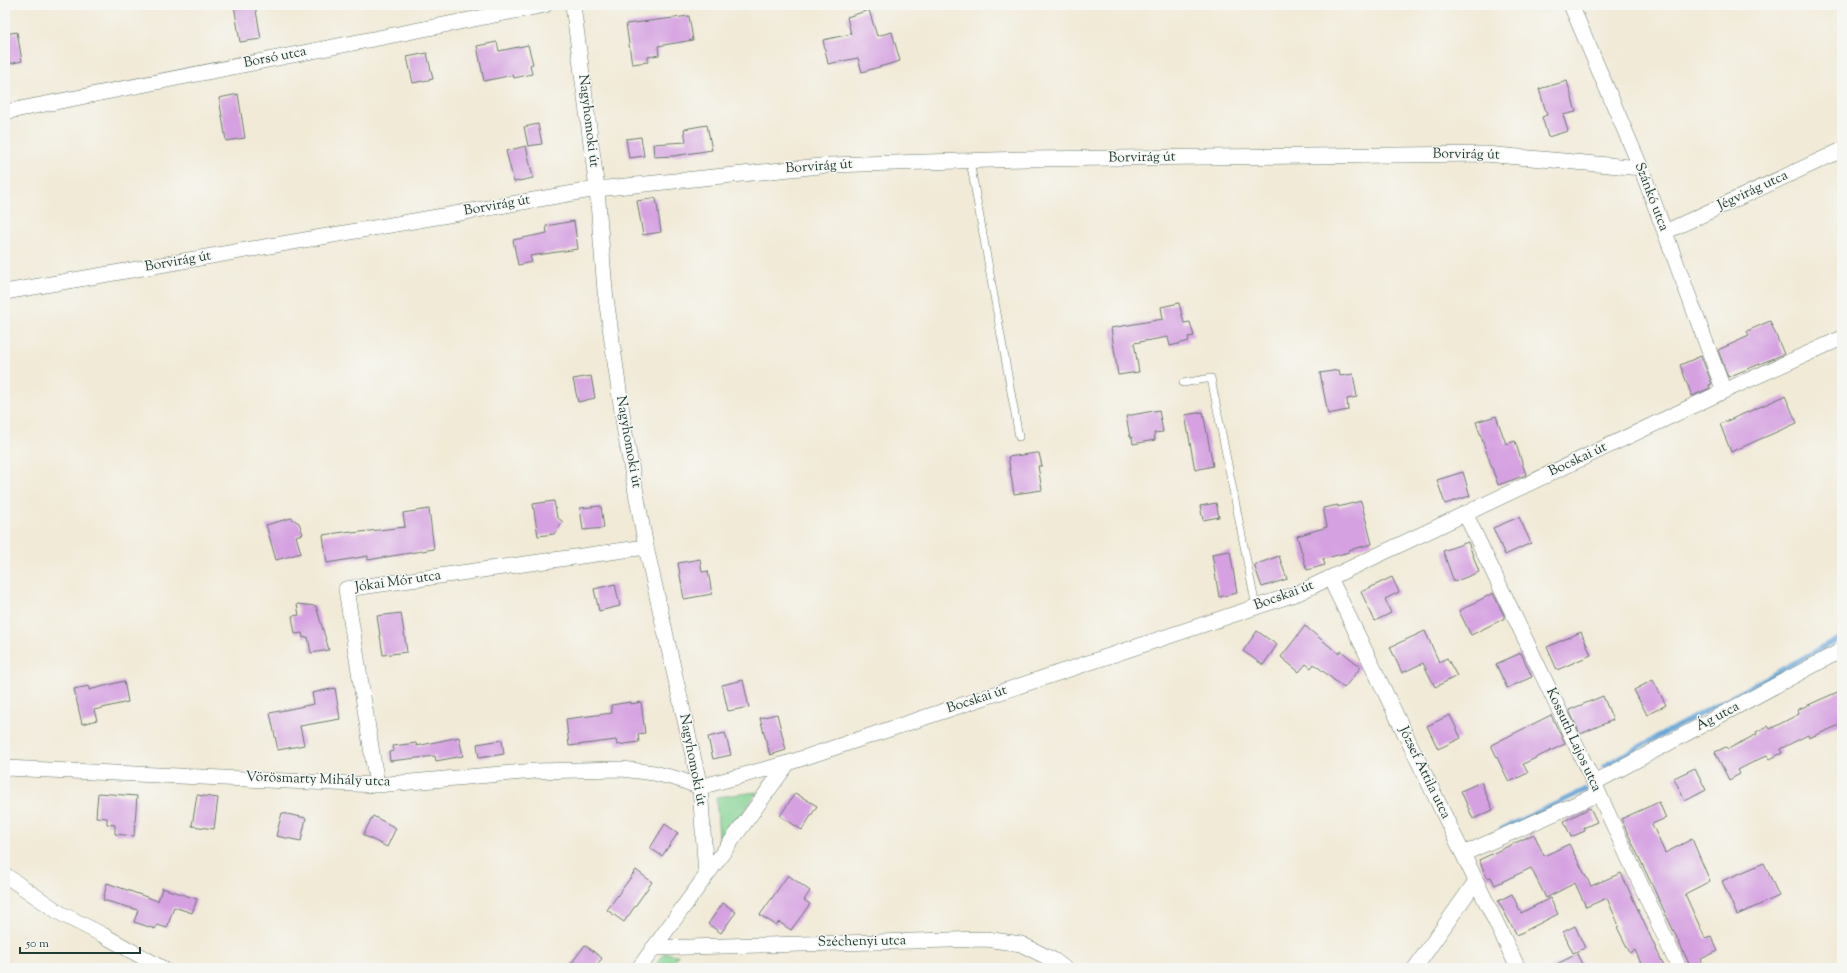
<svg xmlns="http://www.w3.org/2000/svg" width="1847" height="973" viewBox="0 0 1847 973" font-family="'Sorts Mill Goudy',serif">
<rect width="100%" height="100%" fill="#f6f6f2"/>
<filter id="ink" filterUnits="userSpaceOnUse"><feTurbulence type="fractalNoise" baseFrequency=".025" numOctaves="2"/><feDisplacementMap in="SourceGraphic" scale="8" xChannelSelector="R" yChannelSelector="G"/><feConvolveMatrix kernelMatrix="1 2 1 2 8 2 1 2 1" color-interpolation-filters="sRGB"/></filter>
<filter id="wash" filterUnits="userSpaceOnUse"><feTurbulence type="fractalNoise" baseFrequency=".012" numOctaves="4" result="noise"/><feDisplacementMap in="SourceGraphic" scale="16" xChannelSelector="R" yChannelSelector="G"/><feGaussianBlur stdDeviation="0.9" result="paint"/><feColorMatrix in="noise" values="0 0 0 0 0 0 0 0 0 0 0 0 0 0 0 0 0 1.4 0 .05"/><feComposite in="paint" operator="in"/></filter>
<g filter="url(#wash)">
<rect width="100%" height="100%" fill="#f1ead7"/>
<!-- green -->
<path fill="#83d393" stroke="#518864" d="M757 792 720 848 716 797Z
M665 953 678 955 669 968H653Z"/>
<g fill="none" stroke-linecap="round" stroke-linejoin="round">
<!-- stream -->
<path stroke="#65a5d8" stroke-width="5" d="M1604 766 1842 637
M1502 829 1585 790"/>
</g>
<g id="blocks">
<!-- building -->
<path fill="#d5a1e1" d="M234 5H255L261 39 240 42Z
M869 10 877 36 892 32 900 61 862 72 858 58 828 64 823 40 851 34 847 17Z
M689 16 693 40 658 46 659 55 648 57V62L632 64 626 24Z
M17 32 22 61 5 65V34Z
M497 42 499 51 528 45 533 64 530 65 532 74 514 78 513 75 484 81 477 46Z
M427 53 433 79 413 83 407 57Z
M1567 81 1576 112 1563 115 1568 131 1548 137 1542 117 1547 115 1539 89Z
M238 94 245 138 226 141 219 98Z
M538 124 542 144 528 146 524 127Z
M707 125 712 150 673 156 654 157 653 144 686 142 684 129Z
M641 137 644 156 629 158 626 139Z
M526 146 533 178 514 182 506 151Z
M656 198 661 232 643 235 637 201Z
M574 221 578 249 530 256 532 262 518 265 513 240 547 233 546 226Z
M1179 303 1184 323 1190 322 1194 336 1188 337 1189 341 1170 346 1168 337 1134 343 1139 372 1118 375 1111 328 1163 319 1161 307Z
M1770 321 1784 354 1728 377 1718 350 1749 336 1747 331Z
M1701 356 1712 384 1709 385 1710 388 1692 396 1680 365Z
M1339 370 1340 376 1353 374 1357 397 1347 399 1348 410 1328 414 1320 373Z
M591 376 595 398 578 402 573 379Z
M1785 396 1797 423 1731 452 1720 424Z
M1159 410 1163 432 1154 433 1155 440 1133 444 1132 437H1130L1126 416Z
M1203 412 1213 466 1195 470 1185 415Z
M1496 416 1506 444 1515 441 1526 475 1498 485 1476 422Z
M1036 453H1039L1042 466H1038L1042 490 1014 494 1008 457Z
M1463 472 1470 496 1445 504 1437 480Z
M554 501 557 517 563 522 554 534 538 536 533 504Z
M1361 501 1372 544 1349 550V552L1323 559 1325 565 1307 570 1297 536 1327 527 1323 508 1338 505V507Z
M1216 503 1219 517 1203 520 1200 506Z
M601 506 604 528 583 530 580 508Z
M429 509 434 549 368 560V556L327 563 323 535 351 531 352 533 405 527 403 513Z
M1519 517 1531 543 1505 555 1493 528Z
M291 518 299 523 303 534 296 536 301 553 276 560 266 525Z
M1468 542 1479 572 1454 582 1443 551Z
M1230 551 1237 593 1219 597 1212 554Z
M1279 556 1287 579 1262 587 1254 565Z
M700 559 702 572 708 571 712 594 684 599 678 563Z
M1392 577 1399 592 1385 599 1391 613 1375 621 1361 592Z
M615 584 620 606 599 611 594 589Z
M1493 593 1505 618 1471 635 1459 611Z
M297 604 316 606 329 650 311 653 308 637 303 638 302 633 295 634 292 616 299 615Z
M401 613 407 652 383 655 377 616Z
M1305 626 1339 654 1341 651 1361 667 1344 688 1314 664 1311 668 1306 664 1299 672 1281 657Z
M1257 631 1277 645 1263 665 1243 651Z
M1425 631 1439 662 1447 658 1457 676 1435 687 1423 663 1402 673 1390 647Z
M1581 632 1591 655 1557 670 1547 647Z
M1521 653 1532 677 1507 688 1496 664Z
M743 680 749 707 728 711 722 685Z
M1653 680 1666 705 1647 715 1634 690Z
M124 681 128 702 94 710 97 720 82 724 74 689 89 686V690Z
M335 688 340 719 300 726 304 745 278 750 270 713 314 704 312 693Z
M1842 690V724L1809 738 1808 735 1780 749 1782 753 1770 759 1767 755 1738 770 1740 774 1729 780 1715 752 1726 747 1728 749 1757 734 1756 732 1768 726 1770 729 1799 714 1797 710Z
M1603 696 1613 720 1580 734 1569 710Z
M631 702V704L641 702 645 733 638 734 639 742 617 745 616 740 569 746 566 719 612 713 611 705Z
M777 714 786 750 770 755 760 718Z
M1450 715 1461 738 1438 749 1427 726Z
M1551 715 1565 744 1523 764 1528 773 1509 782 1491 745Z
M725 733 731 755 713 759 708 737Z
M459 737 463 756 436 761 435 756 390 761 389 752 394 751 393 746 416 743 417 746Z
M502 740 504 754 479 758 477 744Z
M1695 768 1706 790 1685 801 1674 778Z
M1481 782 1493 810 1473 819 1461 791Z
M98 793 137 796 134 836 115 834V825L107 824V818L96 817Z
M795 793 817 806 802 830 780 816Z
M197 795 218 798 214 829 192 826Z
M1659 802 1666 818 1652 824 1665 853 1692 839 1710 881 1685 894 1705 938 1711 936 1718 951 1701 959 1705 968H1691L1621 819Z
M1590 808 1597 822 1583 828 1585 831 1571 837 1564 821Z
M282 813 306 818 301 841 276 836Z
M373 816 396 828 387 847 363 835Z
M665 824 678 833 662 856 650 848Z
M1534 834 1544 856 1569 844 1591 886 1621 873 1665 968H1643L1635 950 1630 953 1617 927 1619 926 1607 898 1586 907 1575 883 1546 898 1531 868 1495 885 1491 877 1487 878 1479 860Z
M1764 863 1779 896 1737 915 1722 881Z
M636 870 652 882 624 922 607 910Z
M788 875 810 891 804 900 810 904 791 930 779 922 776 925 760 915Z
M107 883 158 901 162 888 197 899 192 913 174 907 167 928 157 925 155 929 134 922 138 910 103 900Z
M1512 894 1521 913 1550 898 1558 914 1517 935 1498 901Z
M723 903 736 912 721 933 708 924Z
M1575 926 1585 948 1573 953 1563 932Z
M585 945 602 958 595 968H568Z
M1577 954 1584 968H1549Z"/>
</g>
</g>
<g filter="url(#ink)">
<use href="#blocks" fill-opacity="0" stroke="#687a6d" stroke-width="1"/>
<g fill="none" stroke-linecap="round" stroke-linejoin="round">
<defs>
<path id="service" d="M970 161 1019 437
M1183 383 1211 378 1256 607"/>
<path id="minor" d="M573 5 597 189 605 291 625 433 646 547 700 787 706 875
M1571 5 1641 168 1724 391
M5 112 545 5
M1665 232 1842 150
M5 292 597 189 830 165 1025 159 1485 154 1641 168
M1465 513 1594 783 1679 968
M1330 578 1518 968
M5 768 377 785 535 771 622 769 654 773 678 779 700 787 788 763 1298 593 1724 391 1842 338
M1594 783 1842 650
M377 785 346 589 646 547
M1463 854 1598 794
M5 875 60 913 103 935 162 968
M653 948 986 939 1021 944 1055 961 1064 968
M639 968 788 763
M1415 968 1476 881"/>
</defs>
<!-- service casing -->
<use href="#service" stroke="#687a6d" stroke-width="8"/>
<!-- minor casing -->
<use href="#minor" stroke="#687a6d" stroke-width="16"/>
<!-- service -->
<use href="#service" stroke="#fff" stroke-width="7"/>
<!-- minor -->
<use href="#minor" stroke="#fff" stroke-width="15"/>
</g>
</g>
<g text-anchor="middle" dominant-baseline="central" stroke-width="3" stroke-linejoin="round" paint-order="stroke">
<!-- street labels -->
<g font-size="14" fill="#1f3d34" stroke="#f6f6f2">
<text transform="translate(275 58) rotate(-11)">Borsó utca</text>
<text transform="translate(588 121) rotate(83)">Nagyhomoki út</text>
<text transform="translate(1466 155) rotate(1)">Borvirág út</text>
<text transform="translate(1142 158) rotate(-1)">Borvirág út</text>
<text transform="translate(819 167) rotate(-4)">Borvirág út</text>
<text transform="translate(1753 191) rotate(-25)">Jégvirág utca</text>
<text transform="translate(1651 197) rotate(69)">Szánkó utca</text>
<text transform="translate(497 206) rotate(-10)">Borvirág út</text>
<text transform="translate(178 262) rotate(-10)">Borvirág út</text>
<text transform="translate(628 442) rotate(80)">Nagyhomoki út</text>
<text transform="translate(1578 460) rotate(-25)">Bocskai út</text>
<text transform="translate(398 582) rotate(-8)">Jókai Mór utca</text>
<text transform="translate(1284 596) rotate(-20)">Bocskai út</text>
<text transform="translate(977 700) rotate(-18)">Bocskai út</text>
<text transform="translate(1718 717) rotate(-28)">Ág utca</text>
<text transform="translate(1573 740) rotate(65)">Kossuth Lajos utca</text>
<text transform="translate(692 760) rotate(79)">Nagyhomoki út</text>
<text transform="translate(1424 773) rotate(64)">József Attila utca</text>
<text transform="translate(318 780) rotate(2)">Vörösmarty Mihály utca</text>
<text transform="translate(862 942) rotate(-1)">Széchenyi utca</text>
</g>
</g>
<!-- margin -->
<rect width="1847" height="973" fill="none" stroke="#f6f6f2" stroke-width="20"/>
<!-- scale -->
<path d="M20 947v6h120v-6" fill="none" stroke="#1f3d34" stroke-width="2"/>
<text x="26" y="947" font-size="12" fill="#1f3d34" stroke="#f6f6f2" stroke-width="3" paint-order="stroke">50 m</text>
</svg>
